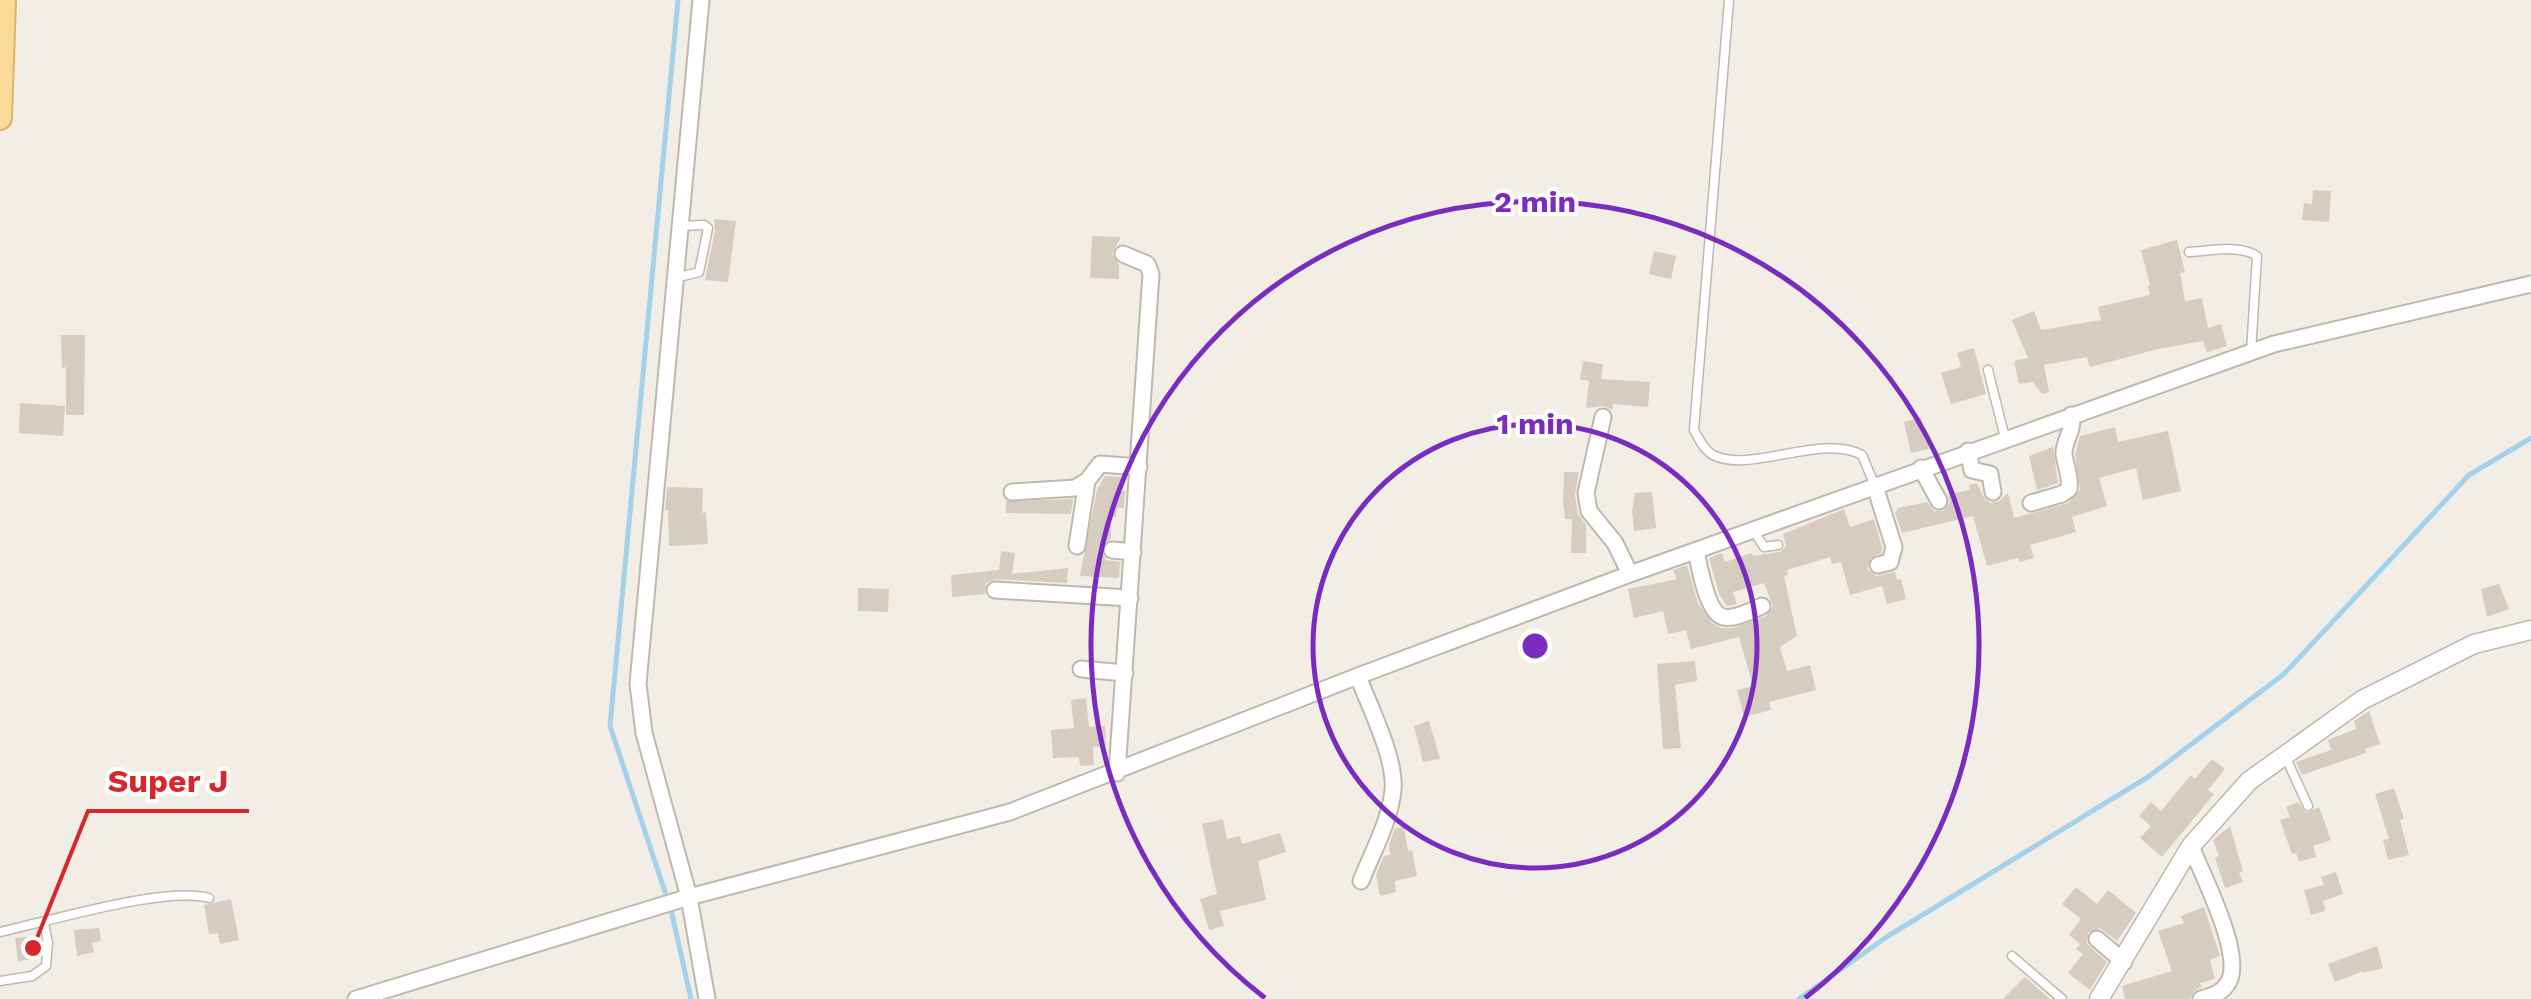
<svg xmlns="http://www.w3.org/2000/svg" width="2531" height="999" viewBox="0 0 2531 999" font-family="'Work Sans',sans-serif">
<rect width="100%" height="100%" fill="#f2eee6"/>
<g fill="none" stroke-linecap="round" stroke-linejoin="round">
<!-- stream -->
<path stroke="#a4d1ec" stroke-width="5" d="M665 892 610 726 678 0
M672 914 691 999
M1799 999 1888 936 2148 777 2284 674 2469 475 2531 438"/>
</g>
<!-- building -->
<path fill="#d6ccbf" d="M2313 190 2331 191 2329 222 2302 220 2304 203 2312 204Z
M714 219 736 221 728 282 705 280 715 230Z
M1092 236 1121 237 1112 254 1119 265V279L1090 278Z
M2177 240 2185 272 2180 273 2185 301 2202 298 2208 328 2221 324 2227 346 2207 352 2203 341 2158 349 2090 367 2087 357 2044 365 2049 392 2042 394 2033 382 2019 384 2014 361 2028 358 2012 320 2034 311 2041 330 2101 320 2098 307 2150 295 2148 286 2150 285 2141 250Z
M1654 251 1676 256 1671 279 1649 274Z
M61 335H85L84 415H66V367L62 368Z
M1974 348 1986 394 1951 404 1941 373 1961 367 1957 353Z
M1583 361 1603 364 1601 379 1650 382 1648 407 1613 404 1612 410 1604 406 1586 408 1589 381 1580 379Z
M20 403 65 406 63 436 19 433Z
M1921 417 1929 449 1911 453 1904 422Z
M2115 427 2118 442 2168 431 2181 491 2143 500 2136 468 2099 478 2107 506 2072 517 2076 532 2030 545 2034 558 2020 562 2018 558 1987 566 1973 516 1902 533 1895 513 1898 508 1927 502 1934 511H1943L1950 502 1948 494 1970 490 1969 485 1977 483 1984 498 1990 503 1999 501 2008 493 2014 518 2068 503 2080 490 2075 454 2080 436Z
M2053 447 2058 483 2037 490 2029 456Z
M1564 472H1579L1575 495 1578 514 1586 525V553H1571L1572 519H1565L1563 503Z
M1105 476 1122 477 1120 491H1125L1124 508H1117L1116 517H1111V539L1104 543 1101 550 1106 560 1120 562 1119 578 1080 576 1097 490Z
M667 487 703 488 702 513 706 512 708 544 669 546 668 510H665Z
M1652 492 1656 528 1634 531 1632 511 1635 493Z
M1073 499 1071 514 1006 513V501Z
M1844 509 1850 527 1874 519 1882 547 1881 553 1870 558 1867 569 1876 576 1895 572 1897 580 1901 579 1906 599 1887 604 1882 586 1850 595 1841 562 1832 564 1830 557 1787 570 1788 575 1784 576 1797 636 1780 647 1787 671 1810 665 1816 690 1769 702 1771 710 1744 717 1737 690 1753 686 1739 637 1691 649 1686 630 1668 634 1663 611 1634 618 1628 589 1677 579 1673 570 1687 565 1698 603 1712 623 1721 628H1734L1766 616 1773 606 1764 583 1733 592 1737 604 1727 606 1719 594 1709 558 1722 553 1725 562 1752 553 1753 556 1780 552 1786 546 1783 534Z
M1001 551 1015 553 1012 574 1068 568 1067 583 995 579 986 583 985 594 952 597 951 575 999 570Z
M2499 584 2509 609 2487 617 2481 589Z
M858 588 889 589 888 612 858 611Z
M1695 661 1697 681 1675 685 1681 748 1663 749 1657 664Z
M1086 698 1089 727 1105 726 1106 746 1093 747 1094 765 1080 766 1079 757 1053 758 1051 730 1074 728 1071 700Z
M2369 711 2380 744 2365 749 2366 753 2302 775 2296 762 2331 750 2328 740 2356 729 2354 721Z
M1429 721 1440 759 1423 762 1414 726Z
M2212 759 2225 769 2208 790 2214 794 2162 857 2140 838 2151 826 2139 816 2151 802 2161 811 2191 775 2195 779Z
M2394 788 2404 819 2400 820 2409 855 2388 860 2383 840 2389 839 2375 794Z
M2298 802 2306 813 2319 807 2331 840 2313 846 2316 857 2299 862 2296 853 2292 854 2280 820 2290 817 2286 807Z
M1223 819 1227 839 1240 836 1242 844 1280 833 1286 852 1258 861 1266 900 1220 911 1224 926 1209 930 1200 899 1217 894 1202 824Z
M2230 826 2243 871 2239 873 2243 882 2225 888 2215 858 2219 856 2213 840Z
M1404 827 1408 851 1412 850 1417 876 1395 881 1396 892 1380 896 1376 875 1384 856 1390 855 1389 845 1395 828Z
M2336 872 2343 894 2323 901 2325 911 2311 915 2304 890 2324 885 2321 877Z
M2076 887 2097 904 2108 890 2136 913 2117 941 2100 928 2088 933 2087 944 2107 962 2090 990 2068 973 2083 954 2076 949 2080 944 2069 935 2081 919 2062 904Z
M231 899 239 940 220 944 218 933 209 934 204 905Z
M2204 907 2220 956 2210 960 2215 979 2200 983 2202 987 2194 991 2190 999H2125L2122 986 2172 971 2158 931 2184 923 2181 916Z
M99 928 101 941 92 943 94 952 77 956 74 930Z
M38 936 39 959 18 961 15 938Z
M2377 946 2383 968 2363 973V971L2335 982 2328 964Z
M2025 977 2050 999H2003Z"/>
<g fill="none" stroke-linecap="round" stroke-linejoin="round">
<defs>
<path id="service" d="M1729 0 1694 430C1699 439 1704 450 1713 455 1751 474 1820 433 1862 455L1875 486
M2189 252C2210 251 2239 244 2257 256L2251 352
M675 278 699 272 708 228 704 225 680 226
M1988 370 2005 438
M1753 530 1764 547 1778 545
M2286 758 2308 806
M0 932C50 921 165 886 209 898
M2012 956 2062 999
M0 981 32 976 46 966 48 943 44 923"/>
<path id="minor" d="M701 0 638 684 644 733 689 897 707 999
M1603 417 1586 493 1589 511 1615 543 1630 574
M1968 451 1972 470 1990 474 1993 492
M1921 468 1939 501
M1875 486 1894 547 1890 562 1878 565
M1012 492 1075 488 1087 481 1100 464 1139 467
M2031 503 2062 494 2069 489C2071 476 2066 468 2064 455 2063 440 2075 431 2071 415
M1077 546 1087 481
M1112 550 1133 552
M1696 551C1699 565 1707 613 1723 617 1735 620 1752 610 1762 606
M995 590 1130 598
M1081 669 1125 673
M1358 676C1369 706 1396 758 1393 790 1390 821 1372 853 1361 881
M1117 773 1151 274 1147 264 1123 254
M2191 846C2202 875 2245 956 2228 983 2222 993 2212 996 2201 999
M2097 939 2124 962
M356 999 689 897 1010 812 1358 676 1630 574 2274 344 2531 284"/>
<path id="tertiary" d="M2099 999 2191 846 2249 781 2362 700 2474 644 2531 630"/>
<path id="primary" d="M0 118 4 0"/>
</defs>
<!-- service casing -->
<use href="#service" stroke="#c0b8ac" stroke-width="11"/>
<!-- minor casing -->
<use href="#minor" stroke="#c0b8ac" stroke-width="19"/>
<!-- tertiary casing -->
<use href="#tertiary" stroke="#c0b8ac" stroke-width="21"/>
<!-- primary casing -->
<use href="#primary" stroke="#ddb668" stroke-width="26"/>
<!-- service -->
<use href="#service" stroke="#fff" stroke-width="8"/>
<!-- minor -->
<use href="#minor" stroke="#fff" stroke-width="15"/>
<!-- tertiary -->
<use href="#tertiary" stroke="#fff" stroke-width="18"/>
<!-- primary -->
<use href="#primary" stroke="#f9da98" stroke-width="22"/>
</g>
<!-- distance rings -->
<g fill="none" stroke="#7b2cbf" stroke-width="5">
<circle cx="1535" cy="646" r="222"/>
<path d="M1265 998A444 444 0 1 1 1805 998"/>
</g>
<circle cx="1535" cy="646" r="15" fill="#7b2cbf" stroke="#fff" stroke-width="5"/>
<g font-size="30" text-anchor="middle" font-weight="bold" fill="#7b2cbf" stroke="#fff" stroke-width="8" stroke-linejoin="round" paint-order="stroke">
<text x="1535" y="212">2 min</text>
<text x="1535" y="434">1 min</text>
</g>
<!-- callouts -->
<path fill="none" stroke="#d62828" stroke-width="4" d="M33 948L88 811H249"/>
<circle fill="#d62828" stroke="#fff" stroke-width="4" cx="33" cy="948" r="10"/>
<g font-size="32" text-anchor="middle" font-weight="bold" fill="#d62828" stroke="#fff" stroke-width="8" stroke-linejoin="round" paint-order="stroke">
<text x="168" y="792">Super J</text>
</g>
</svg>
